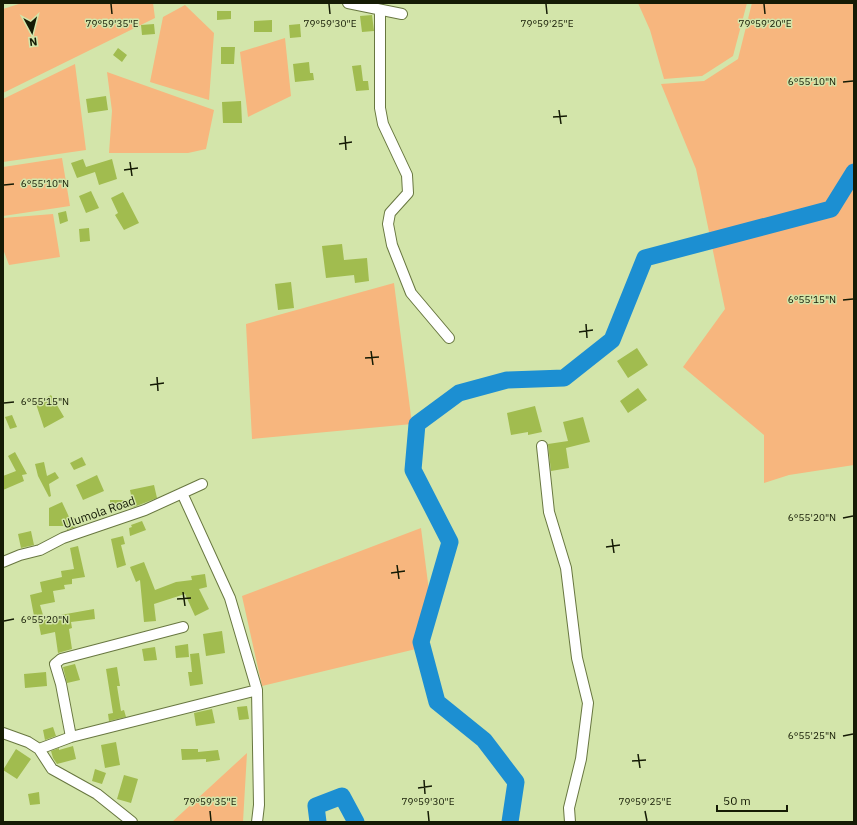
<svg xmlns="http://www.w3.org/2000/svg" width="857" height="825" viewBox="0 0 857 825" font-family="'IBM Plex Sans',sans-serif">
<rect width="100%" height="100%" fill="#d3e5aa"/>
<!-- green -->
<path fill="#f7b67e" d="M22 3H153L155 18 3 93V9Z
M638 3H747L733 56 702 76 664 79 650 30Z
M752 3H854V465L789 475 764 483V435L683 367 725 309 696 169 661 84 704 81 738 59Z
M185 5 214 33 209 100 150 82 163 17Z
M285 38 291 96 248 117 240 52Z
M75 64 86 150 3 162V99Z
M107 72 214 110 206 149 188 153H109L112 111Z
M62 158 70 206 3 216V167Z
M53 214 60 257 9 265 3 249V218Z
M394 283 412 424 252 439 246 324Z
M421 528 429 591 416 649 262 686 242 596Z
M247 753 243 822H172Z"/>
<g fill="none" stroke-linecap="round" stroke-linejoin="round">
<!-- river -->
<path stroke="#1c8fd2" stroke-width="17" d="M318 822 316 806 342 796 356 822
M510 822 516 782 484 740 437 702 421 642 450 542 413 470 417 424 459 393 507 380 564 378 612 340 645 258 831 209 854 172"/>
</g>
<!-- building -->
<path fill="#a1bc4f" d="M217 11H231V19L217 20Z
M372 15 374 31 362 32 360 16Z
M272 20V32H254V21Z
M154 24 155 34 142 35 141 25Z
M300 24 301 37 290 38 289 25Z
M221 47H235L234 64H221Z
M118 48 127 55 122 62 113 55Z
M309 62 310 73H313L314 80 295 82 293 64Z
M361 65 363 81H368L369 90 356 91 352 66Z
M106 96 108 110 88 113 86 99Z
M241 101 242 123H223L222 102Z
M83 159 86 167 112 159 117 179 99 185 95 172 77 178 71 163Z
M91 191 99 208 86 213 79 196Z
M123 192 139 223 124 230 115 215 118 213 111 198Z
M66 211 68 221 60 224 58 213Z
M89 228 90 241 80 242 79 229Z
M342 244 344 260 367 258 369 281 355 283 354 275 326 278 322 246Z
M291 282 294 308 278 310 275 284Z
M637 348 648 365 628 378 617 361Z
M638 388 647 400 628 413 620 401Z
M51 395 64 417 44 428 36 404Z
M535 406 542 432 528 435V432L511 435 507 413Z
M12 415 17 427 10 429 5 417Z
M583 417 590 442 566 448 569 468 551 471 548 444 568 441 563 422Z
M15 452 27 474 22 475 24 481 3 490V476L16 471 8 456Z
M82 457 86 465 74 470 70 463Z
M44 462 47 476 55 472 59 478 49 484 51 496 49 497 38 476 35 464Z
M97 475 104 491 83 500 76 485Z
M154 485 157 498 134 507 110 509V500H132L130 490Z
M62 502 69 517H76V527L67 530V526H49V508Z
M142 521 146 530 130 536 129 528 132 527 131 525Z
M31 531 34 545 21 548 18 534Z
M123 536 125 544 121 545 126 565 117 568 111 539Z
M78 546 85 577 72 579V584L64 585 65 589 53 591 55 602 40 605 43 615 34 616 30 595 42 592 40 582 62 577 61 571 74 569 70 548Z
M144 562 155 590 176 582 192 580 191 576 205 574 207 587 199 589 209 609 195 616 185 594 154 604 156 621 144 622 140 580 136 582 130 567Z
M94 609 95 619 71 622 72 628 69 629 72 649 58 653 55 632 41 635 38 619Z
M222 631 225 653 206 656 203 634Z
M188 644 189 657 176 658 175 646Z
M155 647 157 660 144 661 142 649Z
M199 653 203 684 190 686 188 672H192L190 654Z
M75 664 80 680 67 683 63 667Z
M117 667 120 686H117L121 711 124 710 126 717 109 721 108 714 113 713 106 669Z
M46 672 47 686 25 688 24 674Z
M247 706 249 719 239 720 237 707Z
M212 709 215 723 196 726 194 713Z
M53 727 56 736 45 740 43 730Z
M116 742 120 765 105 768 101 745Z
M73 746 76 759 57 764 53 758 51 751 59 748V750Z
M16 749 31 759 17 779 3 770Z
M181 749H198V752L218 750 220 760 206 762V759L182 760Z
M95 769 106 773 102 784 92 781Z
M124 775 138 779 131 803 117 799Z
M39 792 40 804 30 805 28 794Z"/>
<g fill="none" stroke-linecap="round" stroke-linejoin="round">
<defs>
<path id="street" d="M348 3 402 14
M380 10V108L383 124 407 175 408 193 390 213 388 224 392 245 411 293 449 338
M542 446 549 512 566 568 577 658 588 703 581 759 569 808 570 822
M182 493 230 598 257 690 259 805 257 822
M3 562 20 555 40 550 63 538 145 510 202 484
M3 733 28 742 39 749 52 769 97 794 132 822
M71 737 61 684 55 664 61 659 183 627
M39 749 71 737 257 690"/>
</defs>
<!-- street casing -->
<use href="#street" stroke="#687740" stroke-width="12"/>
<!-- street -->
<use href="#street" stroke="#fff" stroke-width="10"/>
</g>
<!-- ticks -->
<path fill="none" stroke="#151b05" stroke-width="1.5" d="M111 4 112 14M329 4 330 14M546 4 547 14M764 4 765 14M843 82 853 81M559 110 561 124M553 117 567 116M345 136 346 150M339 144 352 142M130 162 132 176M124 170 138 168M4 185 14 184M843 300 853 299M586 324 587 338M579 332 593 330M371 351 373 365M365 358 379 357M157 377 158 391M150 385 164 383M4 403 14 402M843 518 853 516M612 539 614 553M606 547 620 545M397 565 399 579M391 573 405 571M183 592 185 606M177 599 191 598M4 621 14 619M843 736 853 734M638 754 640 768M632 761 646 760M424 780 425 794M418 788 432 786M210 811 211 821M428 811 429 821M645 811 647 821"/>
<g text-anchor="middle" dominant-baseline="central" stroke-width="3" stroke-linejoin="round" paint-order="stroke">
<!-- street labels -->
<g font-size="12" fill="#151b05" stroke="#d3e5aa">
<text transform="translate(99 512) rotate(-19)">Ulumola Road</text>
</g>
</g>
<g font-size="10" text-anchor="middle" fill="#151b05" stroke="#d3e5aa" stroke-width="3" stroke-linejoin="round" paint-order="stroke">
<text x="112" y="27">79°59'35"E</text>
<text x="330" y="27">79°59'30"E</text>
<text x="547" y="27">79°59'25"E</text>
<text x="765" y="27">79°59'20"E</text>
<text x="812" y="85">6°55'10"N</text>
<text x="45" y="187">6°55'10"N</text>
<text x="812" y="303">6°55'15"N</text>
<text x="45" y="405">6°55'15"N</text>
<text x="812" y="521">6°55'20"N</text>
<text x="45" y="623">6°55'20"N</text>
<text x="812" y="739">6°55'25"N</text>
<text x="210" y="805">79°59'35"E</text>
<text x="428" y="805">79°59'30"E</text>
<text x="645" y="805">79°59'25"E</text>
</g>
<!-- border -->
<rect width="857" height="825" fill="none" stroke="#151b05" stroke-width="8"/>
<!-- north arrow -->
<g transform="translate(32 32) rotate(173)" stroke="#d3e5aa" stroke-width="3" paint-order="stroke">
<path d="M0-3L7 15L0 10L-7 15Z" fill="#151b05"/>
<text y="-6" font-size="11" font-weight="bold" text-anchor="middle" fill="#151b05">N</text>
</g>
<!-- scale -->
<path d="M717 805v6h70v-6" fill="none" stroke="#151b05" stroke-width="2"/>
<text x="723" y="805" font-size="12" fill="#151b05" stroke="#d3e5aa" stroke-width="3" paint-order="stroke">50 m</text>
</svg>
